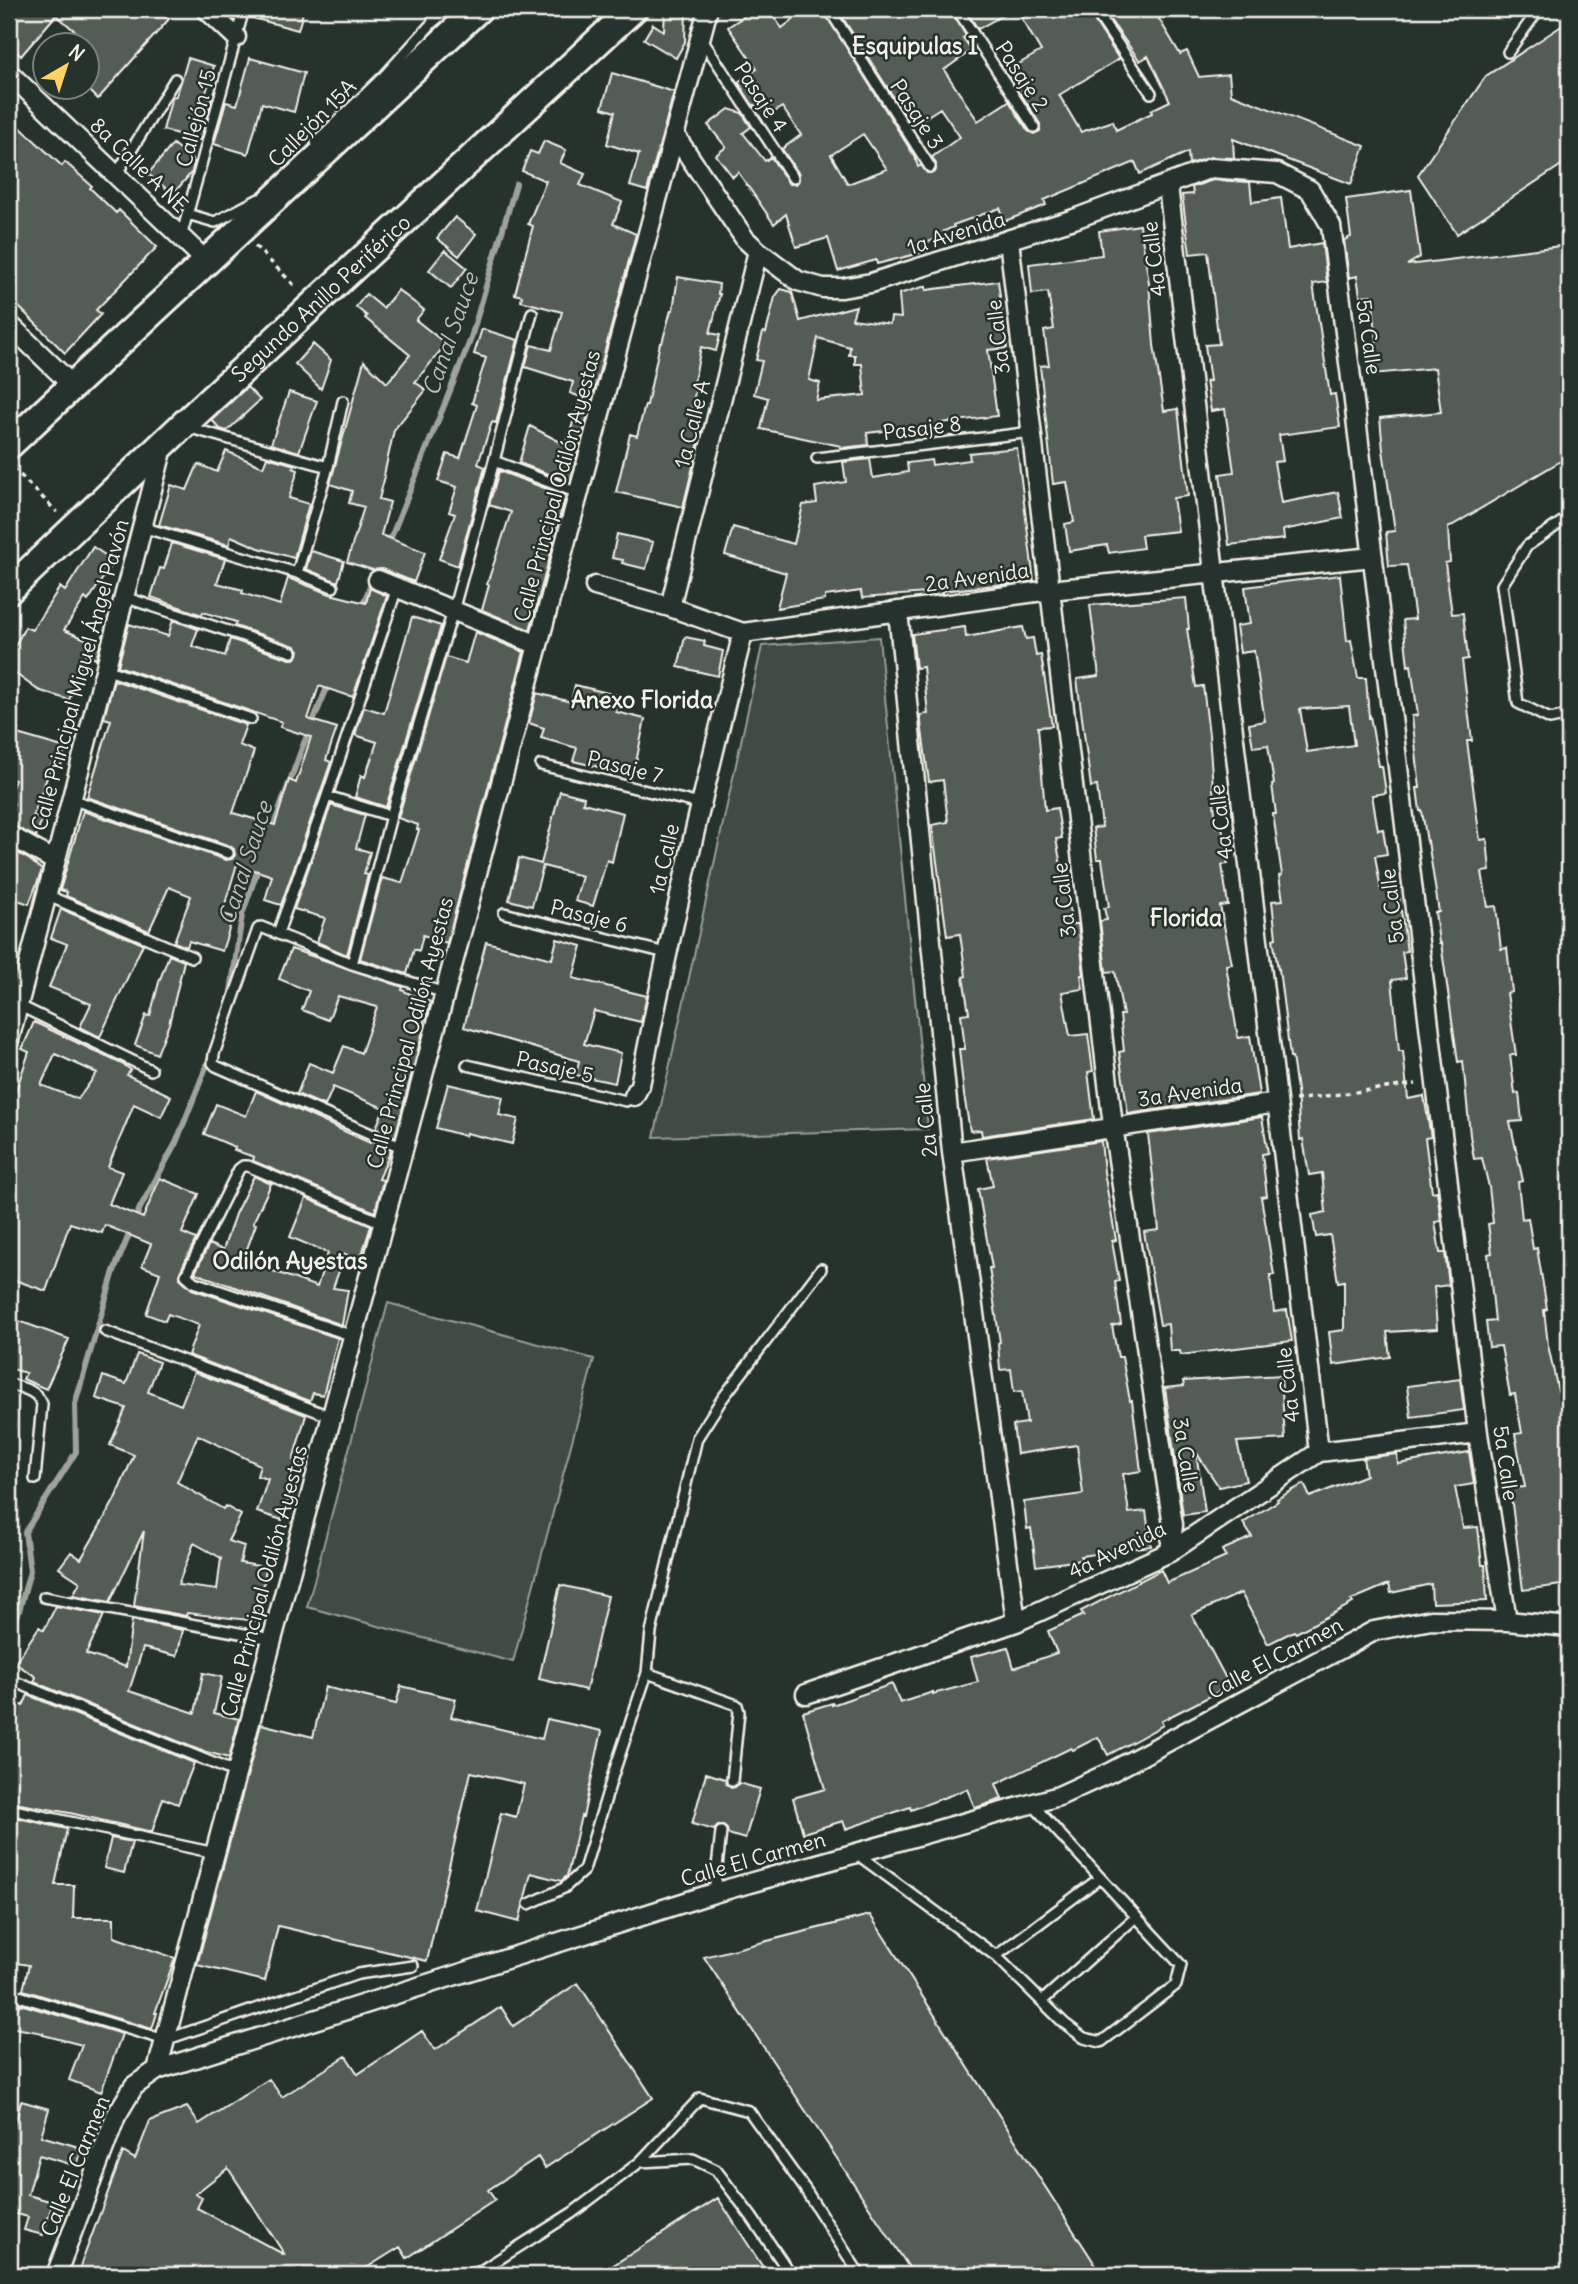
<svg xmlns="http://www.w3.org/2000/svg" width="1578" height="2284" viewBox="0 0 1578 2284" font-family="Delius,sans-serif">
<rect width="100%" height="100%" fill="#26332d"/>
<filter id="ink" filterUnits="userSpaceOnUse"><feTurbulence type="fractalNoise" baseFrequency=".0143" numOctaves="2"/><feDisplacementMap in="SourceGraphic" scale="14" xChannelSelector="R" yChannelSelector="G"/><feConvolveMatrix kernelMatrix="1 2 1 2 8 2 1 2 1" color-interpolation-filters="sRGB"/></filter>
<g filter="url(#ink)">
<!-- green -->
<path fill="#414b45" stroke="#9a9e96" stroke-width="2" d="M879 637 928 1129 654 1137 762 646Z
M388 1303 594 1359 513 1662 307 1607Z"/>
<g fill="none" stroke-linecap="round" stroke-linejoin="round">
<!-- stream -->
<path stroke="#9fa39b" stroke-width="6" d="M388 545 470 341 516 184
M361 609 374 577
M272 830 302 748 329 683
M230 999 242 915 260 863
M9 1630 19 1611 30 1571 25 1532 76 1452 75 1404 114 1271 140 1208 176 1143 212 1052"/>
</g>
<!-- building -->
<path fill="#525c55" stroke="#f4f1e8" stroke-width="2" fill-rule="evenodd" d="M9 9H157L169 19 98 99 88 89V42L56 15 21 56 9 46Z
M251 9H304L298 30 249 17Z
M755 9H768L782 28 807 9H822L915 157 918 167 921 165 927 173H933L936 170V164L932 157 960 137 940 108 912 126 837 9H950L966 36 963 38 972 50 944 70 978 121 1009 101 1028 131 1034 134 1040 131V124L1021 94 1023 92 1010 69 1041 51 1016 9H1087L1119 59 1059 95 1081 132 1113 121 1116 130 1152 113 1151 110 1170 101 1148 56 1140 61 1102 9H1153L1180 54 1187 51 1199 77 1229 74 1231 94 1365 146 1351 184 1233 139 1234 158 1211 157 1189 164 1188 152 1140 174 1135 162 1044 200 1046 205 1005 221 1000 208 953 225 954 227 944 231 946 236 925 243 928 251 877 264 876 260 838 271 828 238 796 247 786 214 774 224 738 172 733 177 716 155 726 147 708 125 729 109 742 113 751 127 743 133 765 161 771 157 789 184H796L799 180V174L782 149 801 135 782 107 771 114 752 104 738 82 757 69 728 27ZM863 134 887 169 848 184 831 155Z
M965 9H1014L978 29Z
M665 10H686L685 42 676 58 644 39 653 24 664 31Z
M1569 21V160L1457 234 1418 175 1486 76Z
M188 58 214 66 205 96 212 98 200 140 163 130 172 97 176 96 181 82Z
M250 58 304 73 294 112 262 103 248 154 214 144 226 102 237 105Z
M612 73 674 92 647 191 630 186 639 154 607 144 615 112 602 108Z
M9 117 62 166 65 162 92 186 90 188 116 213 119 210 157 247 96 310 101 314 65 353 9 297Z
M544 141 566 150 560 163 585 174 580 185 622 202 613 224 636 234 570 482 519 463 530 426 566 445 581 397 570 393 573 382 525 367 531 345 551 350 562 312 521 301 522 296 515 294 533 226 528 224 546 181 522 171 530 151 538 154Z
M173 144 194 162 192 172 173 194 148 174Z
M1213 180 1250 182 1252 202 1281 198 1288 249 1322 243 1327 282 1313 284 1330 395 1335 394 1340 427 1279 435 1283 461 1274 462 1281 503 1338 492 1343 518 1283 530 1284 539 1229 545 1220 474 1234 472 1225 409 1211 411 1206 381H1210L1205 345 1219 344 1208 252 1190 254 1182 195 1193 194 1192 187Z
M1411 190 1420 257 1407 265 1569 245V456L1448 528 1450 562 1445 563 1452 614 1463 613 1468 659 1462 660 1472 741H1467L1480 840 1487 839 1490 871 1482 872 1488 907 1496 906 1501 949 1507 948 1512 992 1507 993 1516 1055H1510L1515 1094 1519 1093 1522 1121 1510 1122 1523 1181 1518 1182 1522 1219 1528 1218 1533 1249 1537 1248 1547 1309 1544 1310 1548 1345 1558 1391 1565 1390 1567 1402 1569 1401V1584L1523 1590 1510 1488 1525 1487 1515 1434 1522 1433 1515 1394 1510 1395 1501 1346 1489 1347 1486 1322 1495 1321 1488 1254 1492 1253 1488 1224 1493 1223 1489 1187 1482 1158 1474 1159 1470 1135 1463 1061 1458 1062 1441 943H1439L1435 912H1439L1428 841 1427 842 1422 811H1420L1417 788H1420L1412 716 1418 715 1411 665 1408 666 1403 620 1415 619 1407 565 1389 566 1386 532 1395 531 1383 450 1380 418 1441 412 1435 368 1373 374 1370 343 1377 342 1372 295 1360 296 1357 276 1349 278 1344 240 1351 237 1346 199Z
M455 217 476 234 459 256 437 238Z
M1140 225 1149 283 1154 345 1164 411 1178 409 1188 496 1173 498 1178 531 1141 535 1143 548 1109 553 1107 545 1069 551 1065 524 1074 522 1067 482 1053 484 1040 366 1049 365 1044 331 1054 329 1048 292 1032 294 1029 264 1102 255 1099 231Z
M445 250 467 268 451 288 429 270Z
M678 277 719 284 718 294H720L710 333 720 335 716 351 701 347 694 382 697 383 690 416 694 417 691 428 702 430 683 507 616 492 630 434 637 436 645 405H647L660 343H662L671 310H673Z
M998 281 1007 348 988 350 997 416 941 423 942 430 911 434 910 428 867 433 868 445 841 448V446L761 429 768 398 754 394 762 361 756 360 763 332 766 333 775 297 781 289 792 292 800 321 856 306 852 319 890 324 891 317 901 318 899 294 926 286V290ZM818 338 850 347 849 355H855V364H862L865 395 816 400 820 383 809 380Z
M398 290 424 310 416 320 446 344 415 382 426 390 394 430 384 475 385 476 379 499 390 502 381 535 425 552 414 582 382 569 373 570 347 562 364 507 349 503 352 491 330 484 364 361 387 383 410 355 365 318 367 316 356 307 366 294 383 308Z
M482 329 518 340 496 423 492 422 478 464 485 467 458 566 439 559 455 514 449 512 457 487 438 481 447 454 460 458 477 405 472 403 486 358 474 354Z
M313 344 331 360 321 389 295 364Z
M247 387 260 400 227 431 220 429 212 420Z
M289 392 317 401 299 452 271 444Z
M1017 448 1034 581 942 591V594L926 596V593L862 598 861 591 825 596V600L777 608 786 573 725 555 733 527 794 544 803 505 817 503 815 487 846 482 843 462 870 459 873 478 908 472 907 463 931 460 932 465 970 460 969 453Z
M226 451 263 467 267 457 295 465 293 468 298 470 289 498 309 504 294 558 259 548 231 536 229 545 159 525 171 485 187 490 198 464 217 472Z
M499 471 566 496 552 541H554L530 630 482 610 489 585 487 584 511 512 489 505Z
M617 534 653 542 646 569 622 563 623 560 612 558Z
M172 543 225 559 217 583 243 590 242 593 280 605 288 578 330 594 366 603 370 588 387 596 353 697 319 686 308 719 337 728 326 760 331 762 281 905 265 900 272 876 237 864 222 914 233 917 222 951 189 941 187 947 174 942 191 896 169 887 149 931 66 896 67 892 60 890 83 811 226 860 232 859 235 855 234 849 230 846 87 797 111 720 104 718 114 680 246 725 239 745 254 751 233 813 275 825 289 780 296 783 311 737 280 727 282 722 118 666 129 624 168 636 173 620 198 629 192 646 225 656 230 639 290 659H294L298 655 299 650 295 646 235 626 236 622 203 612 202 615 151 597 160 568 164 569Z
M93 547 114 561 88 601 85 598 64 630 100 645 96 659 85 655 69 700 38 690 9 669V644L14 648 25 627 32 630 60 587 65 591Z
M311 551 344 561 338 582 306 569Z
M1340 575 1347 641 1351 640 1358 678H1366L1369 717 1370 716 1379 766H1382L1386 793 1372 795 1378 830 1383 829 1387 854 1375 856 1381 891 1398 889 1407 951 1402 952 1406 978 1392 980 1399 1051H1403L1408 1099 1424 1096 1431 1137 1425 1138 1432 1192 1437 1191 1441 1221 1435 1222 1440 1253H1445L1449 1285 1434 1287 1437 1329 1387 1332 1390 1357 1333 1365 1329 1332 1344 1330V1281L1338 1282 1330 1235 1316 1237 1312 1215 1326 1212 1322 1173 1309 1175 1303 1139 1300 1140 1297 1090 1292 1057H1290L1279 969H1278L1273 939 1276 938 1272 901 1283 900 1279 876 1282 875 1273 814H1276L1272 785 1274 784 1268 745 1253 747 1249 724 1265 721 1254 651 1240 653 1236 626 1250 624 1245 587ZM1349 706 1354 745 1307 752 1300 709Z
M1186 598 1189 629H1187L1196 687 1203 686 1209 735 1216 827 1222 826 1228 864 1222 865 1228 905 1220 906 1232 964 1226 965 1238 1038 1250 1036 1259 1094 1128 1114 1119 1052 1124 1051 1120 1015H1123L1115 971 1106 972 1100 921 1107 920 1104 908 1109 907 1102 859H1097L1093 828 1102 827 1097 786 1091 787 1077 679 1099 676 1090 605Z
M412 617 441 626 386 807 355 797 361 775 365 777 377 742 355 735 364 707 384 713Z
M965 627 966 637 1023 627 1026 639 1033 638 1036 656 1041 655 1052 726 1038 727 1045 810 1057 808 1062 838 1056 839 1072 924H1078L1084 975H1081L1083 989 1062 992 1070 1036 1088 1034 1093 1071 1088 1072 1094 1119 982 1136 981 1130 970 1131 964 1095 959 1049H965L961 1014 969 1013 963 977 966 976 960 934 947 936 932 825 948 822 943 780 929 782 920 715 928 714 923 667 916 668 912 634Z
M475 632 524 652 447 943 423 935 419 951 414 949 407 974 360 959 382 878 402 883 419 830H417L418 825 398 818 446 657 466 663Z
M685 637 705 641 704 646 723 651 718 676 678 667Z
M575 685 620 696 616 712 645 719 634 772 604 766 603 768 573 761 577 748 541 738 544 728 529 723 537 693 571 702Z
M17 734 66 748 61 766 52 764 33 816 42 818 36 837 9 824 14 803 9 801V794L15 780 9 778V764Z
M560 791 584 797 583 803 623 813 612 862 607 860 593 906 575 901 582 876 543 866 532 906 509 900 519 858 541 864Z
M331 805 365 815 356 848 370 852 364 874 368 875 347 955 317 942 325 918 294 909Z
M9 848 30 860 42 870 29 904 9 897Z
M61 909 143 944 100 1037 80 1027 91 1004 49 987 67 944 51 938Z
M557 939 582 946 573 978 647 996 641 1022 594 1011 584 1044 621 1053 615 1083 576 1075 579 1061 464 1027 486 942 552 959Z
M291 949 403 987 402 990 410 994 431 1002 421 1030 423 1031 395 1137 376 1128 384 1108 333 1087 325 1106 297 1094 309 1063 333 1073 344 1046 361 1053 377 1007 338 996 328 1020 302 1010 309 991 279 979Z
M169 955 184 961 169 1024 157 1054 135 1045 146 1015 150 1016 159 982Z
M34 1022 124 1065 131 1070 127 1075 171 1096 161 1117 134 1104 108 1167 122 1172 109 1204 143 1218 160 1178 199 1194 182 1233 196 1239 180 1272V1278L192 1289 338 1338 323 1395 313 1393 310 1401 188 1355 199 1325 168 1314 165 1321 146 1314 160 1273 142 1266 151 1244 105 1225 102 1233 70 1223 46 1291 9 1278V1111L29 1052 22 1049ZM55 1054 97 1073 78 1099 41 1085Z
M448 1084 503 1097 499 1115 518 1119 512 1144 466 1133 465 1136 436 1128Z
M256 1091 370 1143 371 1141 391 1150 379 1179 383 1180 375 1212 253 1161 254 1157 234 1150 235 1147 204 1134 216 1104 246 1116Z
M1262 1117 1268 1153 1262 1154 1267 1196 1261 1197 1274 1275H1270L1274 1312 1287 1310 1292 1341 1181 1355 1180 1351H1170L1168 1324 1160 1325 1144 1232 1159 1230 1148 1134Z
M1101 1141 1104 1172 1116 1240 1112 1241 1119 1281 1115 1282 1121 1324 1112 1326 1118 1357H1122L1130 1401H1132L1141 1471 1123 1474 1129 1513 1146 1511 1151 1546 1081 1556V1560L1036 1566 1031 1528 1027 1529 1024 1502 1083 1494 1077 1445 1017 1454 1013 1425 1027 1423 1022 1391 1014 1392 1011 1369 1000 1370 998 1343 1000 1342 989 1268H992L978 1189 993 1186 987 1158Z
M254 1176 271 1184 253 1223 256 1224 243 1260 317 1287 328 1253 290 1237 306 1198 371 1226 360 1260 345 1254 333 1288 348 1290 342 1325 195 1273 209 1244 223 1250 235 1214Z
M16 1320 69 1339 46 1389 23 1379 26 1373 9 1368V1344Z
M137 1354 159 1362 148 1392 181 1405 194 1372 306 1415 293 1460 301 1462 282 1520 257 1512 268 1479 257 1476 260 1465 198 1435 177 1482 223 1509 225 1506 241 1515 228 1541 244 1546 240 1563 266 1567 263 1589H261L257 1621 187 1613 186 1616 134 1606 144 1531 110 1602 73 1595 80 1582 59 1568 71 1552 81 1559 114 1501 134 1455 110 1445 126 1408 96 1398 103 1376 126 1384ZM194 1543 221 1558 217 1590 178 1585Z
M1281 1375 1285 1439 1237 1442 1246 1481 1219 1487 1196 1452 1205 1512 1183 1515 1165 1388 1184 1386 1183 1381Z
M1460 1379 1464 1410 1411 1417 1407 1386Z
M1469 1452 1474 1484 1455 1487 1463 1528 1478 1527 1482 1565H1485L1487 1601 1432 1603 1431 1584 1391 1593 1389 1584 1351 1600 1353 1603 1296 1633 1294 1631 1268 1644 1241 1593 1192 1615 1230 1686 1161 1721 1163 1725 1138 1739 1108 1755 1098 1737 1073 1750 1071 1748 996 1784 1002 1799 975 1808 967 1789 911 1810 910 1807 846 1829 843 1821 803 1833 793 1798 825 1789 803 1712 832 1703V1705L892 1684 900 1703 933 1692V1694L978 1682 971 1657 1008 1647 1014 1668 1057 1653 1048 1631 1084 1615 1081 1611 1161 1570 1167 1583 1226 1557 1222 1550 1252 1537 1243 1523 1278 1501 1277 1499 1304 1484 1310 1497 1366 1475 1363 1458 1397 1454 1398 1464Z
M560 1585 608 1596 586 1690 539 1679Z
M56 1606 104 1615 86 1654 126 1667 132 1620 183 1630 177 1656 143 1648 129 1691 195 1713 203 1673 222 1677 214 1713 239 1719 229 1758 199 1750 34 1682 36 1677 15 1663 39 1627 44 1630Z
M401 1686 456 1699 451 1717 542 1739 547 1719 602 1731 583 1817 581 1816 567 1876 561 1881 531 1873 519 1922 477 1911 501 1813 516 1817 524 1784 471 1772 427 1961 278 1926 265 1981 197 1965 261 1724 313 1737 325 1687 396 1704Z
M28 1695 194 1763 178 1804 163 1798 152 1832 70 1813 9 1802V1700L23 1706Z
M706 1773 725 1779 726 1784 731 1788 735 1787 739 1783 760 1789 745 1839 728 1834 727 1829 722 1825 718 1826 714 1830 692 1824Z
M9 1816 67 1829 55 1885H74L73 1918H114V1937L175 1958 155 2013H157L152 2029 23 1990 29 1965 10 1962 16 1918 9 1917Z
M111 1838 132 1842 124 1873 104 1868Z
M870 1915 1102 2275H914L704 1957Z
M578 1983 653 2098 545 2168 538 2157 488 2190 495 2200 407 2258 400 2247 355 2275H77L123 2152 135 2159 150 2121 187 2107 199 2124 269 2079 282 2097 346 2056 358 2074 422 2031 435 2050 501 2007 513 2026ZM228 2168 285 2255 197 2208 202 2198 195 2194Z
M9 2004 19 2006 20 2004 122 2034 101 2092 69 2080 82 2045 43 2035V2033L9 2027Z
M21 2101 49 2109 41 2136 82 2148 77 2166 39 2155 28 2195 53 2202 43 2235 24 2230 28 2217 9 2212V2126L14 2127Z
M718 2198 768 2275H598Z"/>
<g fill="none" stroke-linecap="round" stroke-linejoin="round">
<defs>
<path id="service" d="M829 9 930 167
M957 9 1034 127
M1094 9 1151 93
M433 22 449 9
M701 38 793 178
M1508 52 1539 9
M316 142 385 75 433 22V9
M116 175 175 79
M187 214 215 222 259 199
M181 237 244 9
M187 427 328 467 297 573
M817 458 1032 432
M494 461 532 313
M328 467 343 401
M1569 517 1527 546 1502 585 1518 703 1550 719 1569 715
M142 527 297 573 333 587
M124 597 292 652
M105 669 251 719
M541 765 700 804
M327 796 391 816
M71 799 228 853
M46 895 192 957
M504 913 666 953
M278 933 327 796 397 588
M352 964 391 816 453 611 494 461 578 493
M18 1005 151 1070
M467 1065 626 1101 634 1096
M403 1148 216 1066 213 1063 214 1054 258 929 261 927 352 964 445 993
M105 1331 332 1417
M353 1336 194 1282 186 1275 239 1169 243 1166H248L383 1223
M9 1384C22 1388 37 1390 42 1404L35 1479
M44 1597 272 1639
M13 1681 237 1773
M732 1781 739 1712 737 1705 647 1673 651 1632 697 1438 722 1399 821 1269
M9 1809 215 1853
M857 1854 996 1956 1064 2023 1084 2038 1101 2042 1176 1985 1181 1965 1032 1804
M714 1893 721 1832
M529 1904 564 1888 584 1870 613 1775 647 1673
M996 1956 1100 1878
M9 1993 165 2040 358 1974 413 1966
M1042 2001 1136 1917
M640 2162 693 2159 716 2170 751 2216 791 2275
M474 2275 572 2213 640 2162 700 2098 749 2111 805 2189 860 2275"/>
<path id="minor" d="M206 9 236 37
M9 73 207 262
M674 134 745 239 758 251 798 281 823 288H842L871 283 1074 219 1211 168 1277 173 1310 190 1331 226 1353 393 1478 1433 1507 1621
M1168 186 1319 1452
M1009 240 1113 1126 1173 1525 1170 1552
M9 324 72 385
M378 580 538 645
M595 586 670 607 743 633 1050 590 1373 557
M670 607 758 251
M898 611 952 1152 1016 1622
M9 835 55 861
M9 1040 163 447
M634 1096 640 1085C670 933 705 783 743 633
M952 1152 1277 1103
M806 1694 1016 1622 1170 1552 1319 1452 1478 1433
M157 2070 708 9
M56 2275 116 2116 134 2086 157 2070 714 1893 1059 1796 1111 1772 1374 1631 1431 1620 1507 1621 1569 1627"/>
<g id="primary">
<path d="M9 445 478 9"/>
<path id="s1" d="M9 590 182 426 633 9"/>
</g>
</defs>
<!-- service casing -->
<use href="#service" stroke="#f4f1e8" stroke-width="14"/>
<!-- minor casing -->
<use href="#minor" stroke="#f4f1e8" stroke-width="23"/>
<!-- primary casing -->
<use href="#primary" stroke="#f4f1e8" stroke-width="32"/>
<!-- path -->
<path stroke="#f4f1e8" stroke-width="3.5" stroke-dasharray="5 5" stroke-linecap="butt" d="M255 246 297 288
M13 468 57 512
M1295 1100 1416 1084"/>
<!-- service -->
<use href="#service" stroke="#26332d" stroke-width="9"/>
<!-- minor -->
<use href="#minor" stroke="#26332d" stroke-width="18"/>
<!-- primary -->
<use href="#primary" stroke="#26332d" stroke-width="26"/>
</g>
</g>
<g text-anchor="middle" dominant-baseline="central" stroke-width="5" stroke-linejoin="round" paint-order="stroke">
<!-- street labels -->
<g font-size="21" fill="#f4f1e8" stroke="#26332d">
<text transform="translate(1022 76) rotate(57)">Pasaje 2</text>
<text transform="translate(761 97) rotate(57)">Pasaje 4</text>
<text transform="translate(917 114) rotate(57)">Pasaje 3</text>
<text transform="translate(196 118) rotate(-75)">Callejón 15</text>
<text transform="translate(312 123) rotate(-45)">Callejón 15A</text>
<text transform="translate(139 165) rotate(44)">8a Calle A NE</text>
<text transform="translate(956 233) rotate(-17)">1a Avenida</text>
<text transform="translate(1154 259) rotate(-97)">4a Calle</text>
<text stroke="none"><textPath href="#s1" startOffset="427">Segundo Anillo Periférico</textPath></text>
<text transform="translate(998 337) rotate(-97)">3a Calle</text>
<text transform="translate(1369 337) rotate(82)">5a Calle</text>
<text transform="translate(692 424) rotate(-76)">1a Calle A</text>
<text transform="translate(922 428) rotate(-7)">Pasaje 8</text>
<text transform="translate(557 486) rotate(-75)">Calle Principal Odilón Ayestas</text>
<text transform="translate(977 577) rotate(-8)">2a Avenida</text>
<text transform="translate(80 675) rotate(-75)">Calle Principal Miguel Ángel Pavón</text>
<text transform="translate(625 767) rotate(14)">Pasaje 7</text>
<text transform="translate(1221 822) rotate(-97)">4a Calle</text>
<text transform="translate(664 859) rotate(-77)">1a Calle</text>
<text transform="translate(1064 900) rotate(-97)">3a Calle</text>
<text transform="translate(1392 906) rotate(-97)">5a Calle</text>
<text transform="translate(589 916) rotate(14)">Pasaje 6</text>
<text transform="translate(410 1033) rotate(-75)">Calle Principal Odilón Ayestas</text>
<text transform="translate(555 1067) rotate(13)">Pasaje 5</text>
<text transform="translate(1190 1092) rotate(-8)">3a Avenida</text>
<text transform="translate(926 1120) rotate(-96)">2a Calle</text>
<text transform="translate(1288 1385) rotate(-97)">4a Calle</text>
<text transform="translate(1186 1455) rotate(81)">3a Calle</text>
<text transform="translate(1506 1463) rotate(82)">5a Calle</text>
<text transform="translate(1117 1550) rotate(-26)">4a Avenida</text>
<text transform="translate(264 1581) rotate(-75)">Calle Principal Odilón Ayestas</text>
<text transform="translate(1275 1658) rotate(-28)">Calle El Carmen</text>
<text transform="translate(753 1859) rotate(-16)">Calle El Carmen</text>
<text transform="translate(75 2166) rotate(-68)">Calle El Carmen</text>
</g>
<!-- neighbourhood labels -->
<g font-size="23" font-weight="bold" fill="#f4f1e8" stroke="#26332d">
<text x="915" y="45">Esquipulas I</text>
<text x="642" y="699">Anexo Florida</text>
<text x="1186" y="917">Florida</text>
<text x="290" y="1260">Odilón Ayestas</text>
</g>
<!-- water labels -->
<g font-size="23" font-style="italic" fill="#bcbdb5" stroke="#26332d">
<text transform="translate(450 334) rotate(-71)">Canal Sauce</text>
<text transform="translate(245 863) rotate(-72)">Canal Sauce</text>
</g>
</g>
<!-- margin -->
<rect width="1578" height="2284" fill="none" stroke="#26332d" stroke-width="35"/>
<rect x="18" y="18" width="1543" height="2249" fill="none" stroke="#f4f1e8" stroke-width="2.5" filter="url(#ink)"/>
<!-- north arrow -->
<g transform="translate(66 66) rotate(39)"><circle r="33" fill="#26332d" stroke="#787f78" stroke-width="2"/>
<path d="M0-5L12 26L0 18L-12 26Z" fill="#ffd166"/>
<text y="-10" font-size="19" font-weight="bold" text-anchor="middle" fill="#f4f1e8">N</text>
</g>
</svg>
